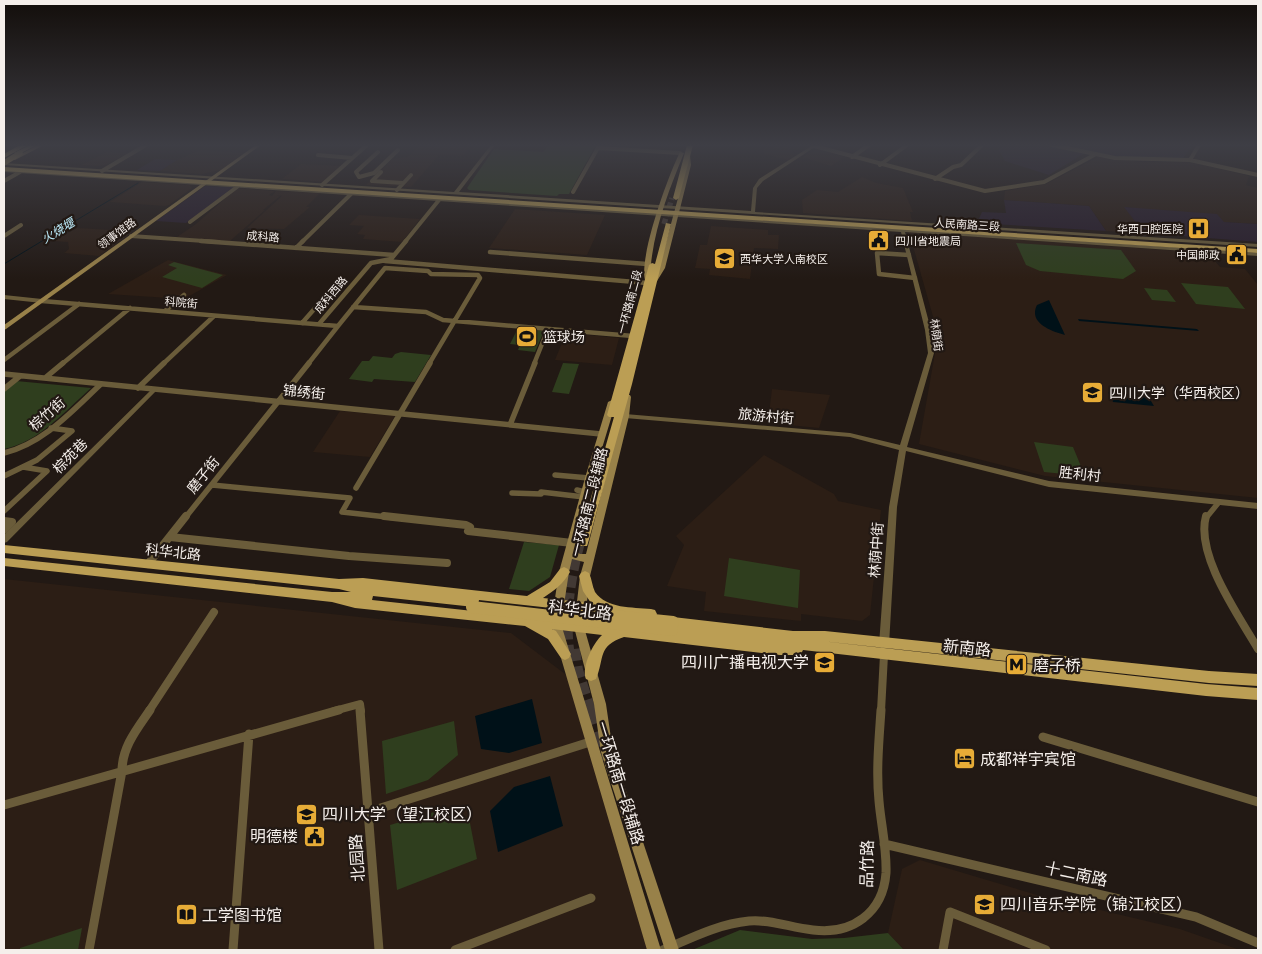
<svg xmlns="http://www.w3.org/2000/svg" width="1262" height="954" viewBox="0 0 1262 954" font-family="'Work Sans','Noto Sans SC',sans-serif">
<rect width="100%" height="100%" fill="#221914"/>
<!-- built -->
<path fill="#2c1e15" d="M419 145H472L462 156 439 155 411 187 366 185 392 159 408 157Z
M783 146 793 148 789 153 797 154 788 160 764 154V149L774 150 775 147Z
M200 150 245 153 221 170 201 174 160 171 177 160Z
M815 150H822L845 157 831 166 802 157Z
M107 152 128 153 108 164 100 166 82 165Z
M1100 156 1141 162H1192L1249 176 1246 185 1258 188V224L1224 222 1125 207 1144 233 1106 231 1089 206 1004 200 1005 191 1046 184Z
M301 164 341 166 324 182 282 179Z
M862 177 876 183 903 188 913 212H910L912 221 803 213 802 200 817 190 838 192Z
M142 182 190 185 192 188 169 205 165 206 110 202Z
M237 188 275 191 269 195 272 196 276 191 320 193 306 207H310L284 229 247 228 282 196 276 195 280 196 263 210H265L230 241 177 237 196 224Z
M515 209 605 215 587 255 489 248Z
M359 215 420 219 402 242 363 239 365 235 357 234 364 226 349 225Z
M711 226 768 230V235H779L778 249 754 248 750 279 709 275 710 269 695 268 700 245H707Z
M77 228 130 231 131 233 99 256 64 253 69 249 68 242 54 241Z
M909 232 1208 253 1220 267 1245 269 1258 285V498L1045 476 919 444 937 342 936 327Z
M168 260 227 275 184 299 108 294Z
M566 333 619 338 612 365 555 360Z
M772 389 830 395 819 428 768 423Z
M340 411 395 416 370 457 313 452Z
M764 455 834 494 838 501 881 510 870 615 862 621 801 614V621L704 611 706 592 667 586 684 545 676 536Z
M4 579 511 633 569 677 647 950H4Z
M920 860 1037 895 1180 929 1240 950H904L888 933 902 869Z"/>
<!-- medical -->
<path fill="#291e2c" d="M1003 145H1193L1183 158 1122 157 1088 151 1049 175 1005 161 1000 152 998 151Z
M155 159 177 160 160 171 137 170Z
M205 186 234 187 186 223 156 221Z
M1004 200 1089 206 1106 231 977 223 982 212 1006 213Z
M1124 207 1217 214 1224 222 1258 224V242L1144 233Z"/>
<!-- green -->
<path fill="#2f3e1e" d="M549 145H596L569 194H559L557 196 469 190 467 188 494 149 543 152Z
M1016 243 1121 250 1136 271 1123 279 1040 271 1026 265Z
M174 262 223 275 202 288 162 277 177 268 168 265Z
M1181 283 1228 287 1245 309 1196 304Z
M1144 288 1167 290 1176 302 1152 300Z
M518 328 544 331 535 352 518 350 520 345 510 344Z
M401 352 431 355 415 382 374 379 372 382 349 379 362 361H369L373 356 392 358 395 354Z
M563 363 579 364 569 394 552 392Z
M16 381 91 388C65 411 39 442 4 449V391Z
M1034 442 1073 447 1085 476 1044 472Z
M524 542 559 545 550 577 529 591 509 589Z
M729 558 800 570 798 608 724 596Z
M454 721 458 755 428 780 386 794 382 741Z
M434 812 469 818 477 859 397 890 390 825Z
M82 928 78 950H20V948Z
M740 930 812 939 844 938 888 933 904 950H692Z"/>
<!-- water -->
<path fill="#001118" d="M1049 300 1065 335C1051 331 1028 323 1037 305Z
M1078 319 1197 329 1199 331 1079 321Z
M1108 392 1148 396 1154 406 1113 402Z
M532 699 542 743 509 753 481 749 475 716Z
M550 776 563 826 498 852 490 811 514 787Z"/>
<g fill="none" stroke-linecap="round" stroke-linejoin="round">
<!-- stream -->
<path stroke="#001118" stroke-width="1" d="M4 264 138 183"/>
<!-- primary-tunnel-far2 -->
<path stroke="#423934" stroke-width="5.5" stroke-dasharray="5.5 3" stroke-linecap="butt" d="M664 224 672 198"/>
<!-- primary-tunnel-far1 -->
<path stroke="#423934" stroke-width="12" stroke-dasharray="12 5.5" stroke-linecap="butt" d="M574 649 577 670 590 711
M569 657C563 617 569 581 579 542"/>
<!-- primary-tunnel -->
<path stroke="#423934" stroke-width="15" stroke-dasharray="15 8" stroke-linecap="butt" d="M589 710 605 760"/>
<!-- minor-far4 -->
<path stroke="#6a5c3a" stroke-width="4" d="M1052 145 1115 158 1190 160 1258 175
M814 146 985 191 1044 182 1096 154
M598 148 680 153
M378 152 356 172 359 177 374 173 398 150
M318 155 352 158
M852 157 869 145
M1190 160 1199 145
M880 165 907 145
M102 171 146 145
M381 172 372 181 403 183
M935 179 953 167 961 165 982 145
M4 181 20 172
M322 185 367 145
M397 190 411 175
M573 192 599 146
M190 222 237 187
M4 236 21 225
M131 236 219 242
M302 242 351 194
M405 242 439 200"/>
<!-- minor-far3 -->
<path stroke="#6a5c3a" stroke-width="4.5" d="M201 241 394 255
M296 248 303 241
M490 252 647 264
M909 255 877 253 879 274 915 278
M385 261 647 283
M42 301 338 326 308 364
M353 307 426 312 443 320 633 336
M165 311 184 295
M302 323 338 282
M319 324 371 263 391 259 406 241
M338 326 385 268 428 271 431 274 478 275 480 278 429 364
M4 360 79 304
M62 364 130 308
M163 364 214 316
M534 364 548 329"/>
<!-- minor-far2 -->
<path stroke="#6a5c3a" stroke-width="5.5" d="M4 374 601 434
M45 378 63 363
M138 388 164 363
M4 389 20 376
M510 425 535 363
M4 453C44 443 72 411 101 384
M555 475 589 478
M4 476 37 460 72 431 51 428
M212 485 350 498 342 512 396 518
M356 488 430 363
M577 490 585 492
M512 493 541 494V492L584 497
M4 511 47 471 23 467
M185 518 309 363
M1206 518 1219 502"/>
<!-- minor-far1 -->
<path stroke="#6a5c3a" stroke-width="8" d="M384 516 466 525 470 527 468 531 572 543
M1206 516C1195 555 1239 616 1258 649
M4 521 12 522 4 530
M170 537 349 556 447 563
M148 564 186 516
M149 711 214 612
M334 711 360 704 361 711
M881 711 884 655"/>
<!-- minor -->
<path stroke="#6a5c3a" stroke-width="9" d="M360 710 379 950
M1043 737 1258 802
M4 805 339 710
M368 812 590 742
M884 844 1196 917 1258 943
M89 950 122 771C122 747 137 729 150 710
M233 950 249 734
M455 950 591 898
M663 950C691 938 718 924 749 921 771 919 791 928 813 930 852 935 883 913 886 873 887 849 881 825 879 801 876 771 879 740 881 710
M943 950 950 912 1046 950"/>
<!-- tertiary -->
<path fill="#6a5c3a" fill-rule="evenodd" d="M491 145H495L459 192 751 211 753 188 759 179 813 145H818L763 181 757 188 755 212 1258 244V247L4 165V163L454 192Z
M4 170 900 229 902 227 905 229 1258 253V256L905 232 931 330 934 353 907 447 1049 481 1258 503V509L1049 487 906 451 897 507 889 645 887 648 884 649 881 648 879 645 889 507 899 450 850 437 625 418 622 416 625 414 850 433 900 445 928 353 925 330 901 232 4 172Z
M4 295 42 299 45 301 42 303 4 299Z
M155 387 158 389 157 390 7 542 4 543V535L153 388Z"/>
<!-- secondary -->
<path fill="#988149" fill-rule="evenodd" d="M38 145H44L15 160 11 159Z
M256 145H261L6 329 4 330V325Z
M680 152 684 153C668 192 651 236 650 279L645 280C639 256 668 176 680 152Z
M688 154 690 155 691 165 665 268 657 281H653L652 280 659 268 687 165 686 155Z
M624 395H630L631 397 629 416 590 576 584 627 606 704 613 752 679 950H665L601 752 594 704 574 627 580 576 584 562 572 559 569 572 561 624 661 950H647L551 624 559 572 585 478 608 402 612 400 616 402 593 478 575 550 580 554H586L621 416Z"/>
<!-- primary -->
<path fill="#bb9e54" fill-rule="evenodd" d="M30 145H37L19 154 14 153Z
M687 145H693L679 198 676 200 673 198Z
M4 167 1258 249V253L4 171Z
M666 223 671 224 632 384 588 543 587 546H579L578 543 614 417H609L607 415 649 265 652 263 655 264Z
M4 545 339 579 363 578 527 596 550 582 560 569 564 567 568 569 570 572C563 584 555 590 543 598L591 603 583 591 579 576 581 573 585 571 589 573C592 579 592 586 595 592 607 609 632 607 651 609L655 610 657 614 655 618 651 619 479 600 478 605 474 607 373 596 372 600 667 632 666 630 669 626 667 622 669 618 673 617 793 631H825L1209 671 1258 674V686L1209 683 821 641 1206 684 1258 688V700L1206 696 803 650 801 654 797 655H780L624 637C597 646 605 658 596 679L591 681 586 679C581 668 593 643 602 635L552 629 556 631 571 654 569 658 565 660 561 658 548 639 525 626 355 608 332 602 4 566V558L332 592H351L339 589 4 553Z"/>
<!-- trunk -->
<path fill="#cbab58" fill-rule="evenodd" d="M20 145H28L4 158V154Z"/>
<!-- primary-bridge-far1 -->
<path stroke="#bb9e54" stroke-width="5.5" d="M4 163 20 153"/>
<!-- primary-bridge -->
<path stroke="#bb9e54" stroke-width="12" d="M472 607 672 630
M594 614 673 622"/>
</g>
<!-- sky -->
<linearGradient id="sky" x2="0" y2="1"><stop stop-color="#130e0b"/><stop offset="0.52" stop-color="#3e3e45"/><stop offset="1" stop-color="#3e3e45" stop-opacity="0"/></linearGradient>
<rect width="1262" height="279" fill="url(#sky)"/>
<!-- icons -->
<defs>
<symbol id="hospital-square" viewBox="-11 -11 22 22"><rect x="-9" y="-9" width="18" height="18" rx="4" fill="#e7ac37" stroke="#221914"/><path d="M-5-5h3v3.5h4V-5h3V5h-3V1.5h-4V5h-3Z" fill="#111"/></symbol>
<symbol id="civic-square" viewBox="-11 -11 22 22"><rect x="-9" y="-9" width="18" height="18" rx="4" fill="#e7ac37" stroke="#221914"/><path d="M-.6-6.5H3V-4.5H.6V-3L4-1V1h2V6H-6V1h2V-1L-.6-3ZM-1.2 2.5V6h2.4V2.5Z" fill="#111"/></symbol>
<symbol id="university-square" viewBox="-11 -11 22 22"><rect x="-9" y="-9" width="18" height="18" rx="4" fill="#e7ac37" stroke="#221914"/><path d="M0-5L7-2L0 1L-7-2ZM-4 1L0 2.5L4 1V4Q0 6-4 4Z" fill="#111"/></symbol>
<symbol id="stadium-square" viewBox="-11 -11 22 22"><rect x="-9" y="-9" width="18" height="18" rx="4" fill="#e7ac37" stroke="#221914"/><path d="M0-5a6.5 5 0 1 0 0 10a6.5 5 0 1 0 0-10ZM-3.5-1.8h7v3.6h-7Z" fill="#111"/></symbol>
<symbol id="metro-square" viewBox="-11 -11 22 22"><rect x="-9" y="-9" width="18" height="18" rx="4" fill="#e7ac37" stroke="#221914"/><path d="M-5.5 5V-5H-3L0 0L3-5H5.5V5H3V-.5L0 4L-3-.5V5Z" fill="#111"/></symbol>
<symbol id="hotel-square" viewBox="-11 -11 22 22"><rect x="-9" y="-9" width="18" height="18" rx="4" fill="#e7ac37" stroke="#221914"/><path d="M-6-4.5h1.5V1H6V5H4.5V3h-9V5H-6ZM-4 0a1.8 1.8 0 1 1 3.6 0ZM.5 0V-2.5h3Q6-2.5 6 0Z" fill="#111"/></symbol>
<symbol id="library-square" viewBox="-11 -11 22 22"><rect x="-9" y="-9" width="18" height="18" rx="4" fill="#e7ac37" stroke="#221914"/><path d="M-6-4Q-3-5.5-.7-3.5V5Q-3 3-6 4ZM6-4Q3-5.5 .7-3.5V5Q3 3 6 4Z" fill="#111"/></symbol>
</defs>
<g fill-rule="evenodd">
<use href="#hospital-square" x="1186" y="216" width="25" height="25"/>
<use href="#civic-square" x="866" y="228" width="25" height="25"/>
<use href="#civic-square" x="1224" y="242" width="25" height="25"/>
<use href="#university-square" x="712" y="246" width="25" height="25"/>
<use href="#stadium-square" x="514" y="324" width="25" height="25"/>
<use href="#university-square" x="1080" y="380" width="25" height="25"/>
<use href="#university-square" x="812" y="650" width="25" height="25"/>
<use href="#metro-square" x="1004" y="652" width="25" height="25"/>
<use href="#hotel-square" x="952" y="746" width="25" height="25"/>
<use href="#university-square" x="294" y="802" width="25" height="25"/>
<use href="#civic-square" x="302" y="824" width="25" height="25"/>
<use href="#university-square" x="972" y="892" width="25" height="25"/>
<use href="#library-square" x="174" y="902" width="25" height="25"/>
</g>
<g text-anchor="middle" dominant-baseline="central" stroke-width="4.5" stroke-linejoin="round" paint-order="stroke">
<!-- far-street labels -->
<g font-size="11" fill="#f5efeb" stroke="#221914">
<text transform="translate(967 225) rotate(4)">人民南路三段</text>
<text transform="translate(117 234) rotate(-36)">领事馆路</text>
<text transform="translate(263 237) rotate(4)">成科路</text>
<text transform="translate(331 295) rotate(-50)">成科西路</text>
<text transform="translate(630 302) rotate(-75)">一环路南二段</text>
<text transform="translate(181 303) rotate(5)">科院街</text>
<text transform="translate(936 335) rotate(82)">林荫街</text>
</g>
<!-- far-poi labels -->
<g font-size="11" fill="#f5efeb" stroke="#221914" text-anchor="end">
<text x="1183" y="229">华西口腔医院</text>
<text x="895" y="241" text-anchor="start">四川省地震局</text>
<text x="1220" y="255">中国邮政</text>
<text x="740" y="259" text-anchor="start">西华大学人南校区</text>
</g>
<!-- far-water labels -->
<g font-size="12" font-style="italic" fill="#beedfc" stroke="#221914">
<text transform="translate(58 231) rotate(-31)">火烧堰</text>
</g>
<!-- poi labels -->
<g font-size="14" fill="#f5efeb" stroke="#221914" text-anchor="start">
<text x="543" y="337">篮球场</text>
<text x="1109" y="393">四川大学（华西校区）</text>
</g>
<!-- street labels -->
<g font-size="14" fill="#f5efeb" stroke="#221914">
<text transform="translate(304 392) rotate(6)">锦绣街</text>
<text transform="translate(47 414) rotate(-41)">棕竹街</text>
<text transform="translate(766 416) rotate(5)">旅游村街</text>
<text transform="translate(70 456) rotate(-45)">棕苑巷</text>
<text transform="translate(1080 474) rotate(6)">胜利村</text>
<text transform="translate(203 475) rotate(-51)">磨子街</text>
<text transform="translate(589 502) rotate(-76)">一环路南二段辅路</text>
<text transform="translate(876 550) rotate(-86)">林荫中街</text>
<text transform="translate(173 552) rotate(6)">科华北路</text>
</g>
<!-- near-street labels -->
<g font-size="16" fill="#f5efeb" stroke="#221914">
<text transform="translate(580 610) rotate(7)">科华北路</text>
<text transform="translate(967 648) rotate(6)">新南路</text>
<text transform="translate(620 783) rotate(73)">一环路南一段辅路</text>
<text transform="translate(357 858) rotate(-94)">北园路</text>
<text transform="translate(867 864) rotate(-89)">品竹路</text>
<text transform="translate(1076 874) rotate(12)">十二南路</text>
</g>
<!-- near-poi labels -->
<g font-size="16" fill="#f5efeb" stroke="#221914" text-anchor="start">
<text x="809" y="662" text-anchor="end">四川广播电视大学</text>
<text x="1033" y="665">磨子桥</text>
<text x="980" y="759">成都祥宇宾馆</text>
<text x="322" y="814">四川大学（望江校区）</text>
<text x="298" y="836" text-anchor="end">明德楼</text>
<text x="1000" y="904">四川音乐学院（锦江校区）</text>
<text x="202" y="915">工学图书馆</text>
</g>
</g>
<!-- border -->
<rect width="1262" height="954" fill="none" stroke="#f5efeb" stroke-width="10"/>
</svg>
